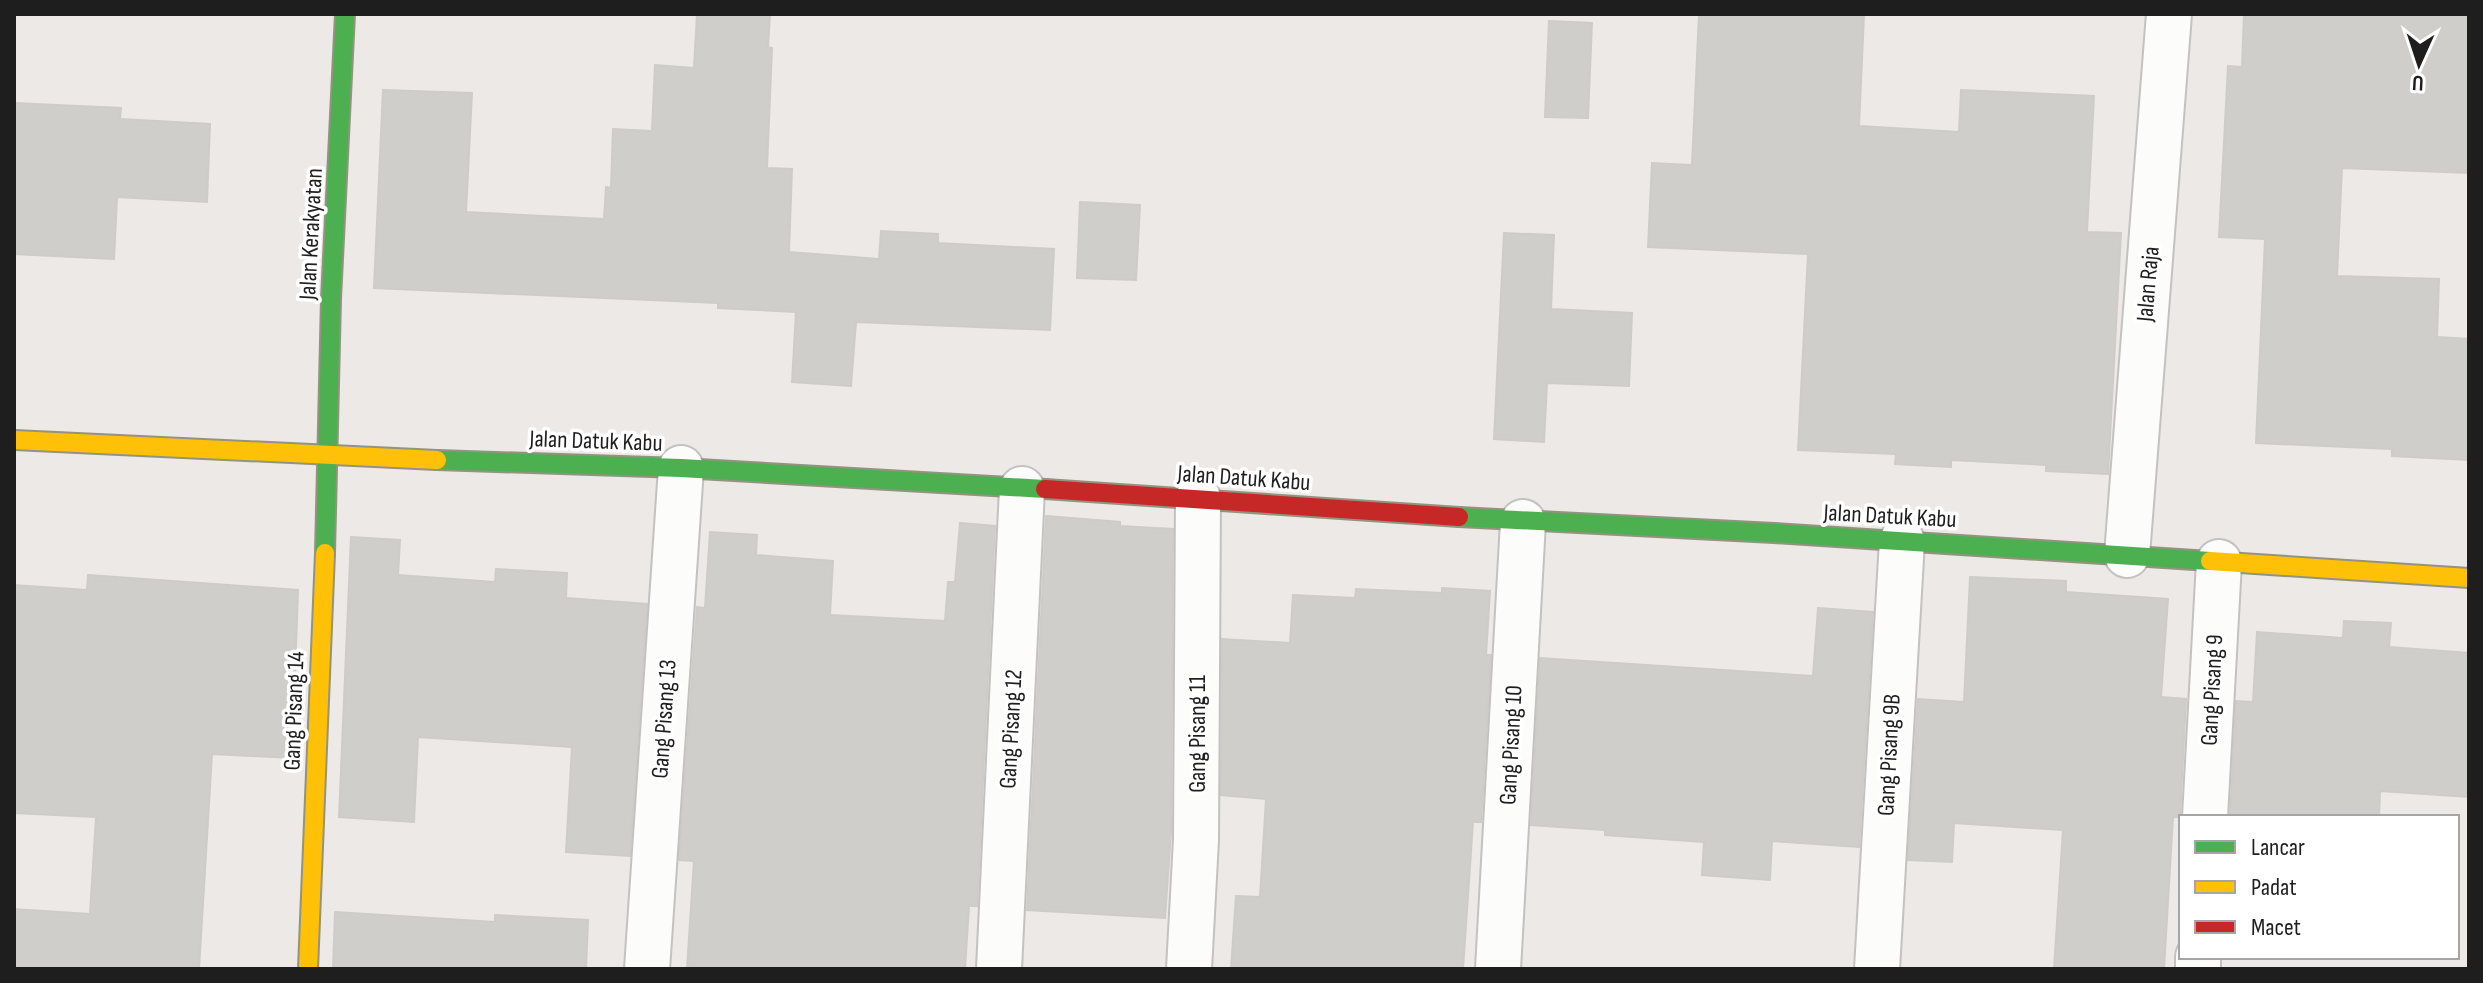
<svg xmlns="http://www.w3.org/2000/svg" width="2483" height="983" viewBox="0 0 2483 983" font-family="'Sofia Sans Condensed',sans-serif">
<rect width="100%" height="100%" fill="#ece9e6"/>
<!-- building -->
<path fill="#d0cecb" stroke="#cfcbc8" stroke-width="2" d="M697 14H770L768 47 772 48 767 168 792 169 789 252 879 259 881 231 938 234V243L1054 249 1050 330 856 322 851 386 792 382 796 312 718 308V303L374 288 383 90 472 93 466 212 604 219 606 187 611 188 613 129 652 131 655 65 694 68Z
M1699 14H1864L1859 126 1959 132 1961 90 2094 96 2087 232 2121 233 2108 474 2046 471V465L1951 460V467L1895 464 1896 454 1798 450 1808 254 1648 247 1652 163 1692 165Z
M2244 14H2469V173L2342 168 2337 276 2439 279 2437 337 2469 339V460L2392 456V449L2256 443 2265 239 2219 237 2228 66 2242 67Z
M1549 21 1592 23 1588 118 1545 117Z
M14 103 121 108 120 119 210 124 207 202 117 197 114 259 14 254Z
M1080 202 1140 205 1136 280 1077 278Z
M1504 233 1554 235 1551 309 1632 313 1629 386 1547 383 1544 442 1494 439Z
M1046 516 1120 522V526L1173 529 1171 832 1165 918 1027 910Z
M960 523 995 526 977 906H969L965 969H687L694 861 679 860 697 607 705 608 710 532 757 535 756 555 833 561 830 615 945 621 948 582H955Z
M351 537 400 540 398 575 495 582 496 569 567 573 566 598 647 604 630 856 566 852 572 747 418 737 414 822 339 817Z
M88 575 298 590 292 758 212 754 199 969H14V909L90 914 96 817 14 813V585L87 590Z
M1970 577 2066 581V592L2168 599 2161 697 2186 699 2180 817H2173L2164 969H2054L2063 830 1954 823 1952 862 1908 860 1918 699 1964 702Z
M1442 588 1490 591 1486 655H1491L1481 822H1473L1463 969H1231L1236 896 1260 897 1266 799 1221 795 1222 639 1290 643 1293 595 1355 598 1356 589 1442 593Z
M1818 608 1873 612 1859 847 1772 841 1770 880 1702 875 1704 842 1605 835V830L1531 825 1540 658 1813 676Z
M2344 621 2391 623 2389 647 2469 653V797L2380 791 2379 817H2230L2236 701 2253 702 2257 632 2343 638Z
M335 912 495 922V915L588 920 586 969H333Z"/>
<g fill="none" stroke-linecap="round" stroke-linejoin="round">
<defs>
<path id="street" d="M2127 555 2169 14
M2205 817 2219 562
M647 969 681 468
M999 969 1022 489
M1189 969 1196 840 1198 498
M1498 969 1523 522
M1877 969 1902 541
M2198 969V957"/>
<path id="fast" d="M437 460 681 468 1045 489
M1459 517 1774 533 2210 561
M325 553 331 299 345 14"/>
<path id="slow" d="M14 440 437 460
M2210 561 2469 578
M308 969 325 553"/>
<path id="jam" d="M1045 489 1459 517"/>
</defs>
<!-- street casing -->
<use href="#street" stroke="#c3c2c1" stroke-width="48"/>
<!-- fast casing -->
<use href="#fast" stroke="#939380" stroke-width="22"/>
<!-- slow casing -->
<use href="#slow" stroke="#939380" stroke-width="22"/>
<!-- jam casing -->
<use href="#jam" stroke="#939380" stroke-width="22"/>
<!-- street -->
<use href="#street" stroke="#fcfcfb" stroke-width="44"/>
<!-- fast -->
<use href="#fast" stroke="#4caf50" stroke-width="18"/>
<!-- slow -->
<use href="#slow" stroke="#ffc107" stroke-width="18"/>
<!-- jam -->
<use href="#jam" stroke="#c62828" stroke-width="18"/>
</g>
<g text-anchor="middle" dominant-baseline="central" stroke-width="7" stroke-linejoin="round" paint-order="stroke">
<!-- street labels -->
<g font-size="24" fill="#1e1e1e" stroke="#fff">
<text transform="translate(311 234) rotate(-87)">Jalan Kerakyatan</text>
<text transform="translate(2148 284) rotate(-85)">Jalan Raja</text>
<text transform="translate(596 441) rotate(2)">Jalan Datuk Kabu</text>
<text transform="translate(1244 478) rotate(4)">Jalan Datuk Kabu</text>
<text transform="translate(1890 516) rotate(3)">Jalan Datuk Kabu</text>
<text transform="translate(2212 690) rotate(-87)">Gang Pisang 9</text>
<text transform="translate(294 711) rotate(-88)">Gang Pisang 14</text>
<text transform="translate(664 719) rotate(-86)">Gang Pisang 13</text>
<text transform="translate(1011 729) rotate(-87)">Gang Pisang 12</text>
<text transform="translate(1197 734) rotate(-90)">Gang Pisang 11</text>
<text transform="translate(1511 745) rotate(-87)">Gang Pisang 10</text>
<text transform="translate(1889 755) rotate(-87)">Gang Pisang 9B</text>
</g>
</g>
<!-- border -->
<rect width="2483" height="983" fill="none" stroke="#1e1e1e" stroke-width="32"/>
<!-- legend -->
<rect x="2179" y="815" width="280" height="144" fill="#ffffff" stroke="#a5a5a5" stroke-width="2"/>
<rect x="2195" y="841" width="40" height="12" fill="#4caf50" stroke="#a5a5a5" stroke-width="2"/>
<text x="2251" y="855" font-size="24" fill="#1e1e1e">Lancar</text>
<rect x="2195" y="881" width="40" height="12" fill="#ffc107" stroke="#a5a5a5" stroke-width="2"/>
<text x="2251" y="895" font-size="24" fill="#1e1e1e">Padat</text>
<rect x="2195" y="921" width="40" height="12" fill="#c62828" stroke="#a5a5a5" stroke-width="2"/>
<text x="2251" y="935" font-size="24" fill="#1e1e1e">Macet</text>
<!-- north arrow -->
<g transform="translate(2419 64) rotate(183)" stroke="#ffffff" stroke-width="6" paint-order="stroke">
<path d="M0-6L14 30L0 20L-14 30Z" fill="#1e1e1e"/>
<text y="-12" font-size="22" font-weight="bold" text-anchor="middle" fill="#1e1e1e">U</text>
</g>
</svg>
